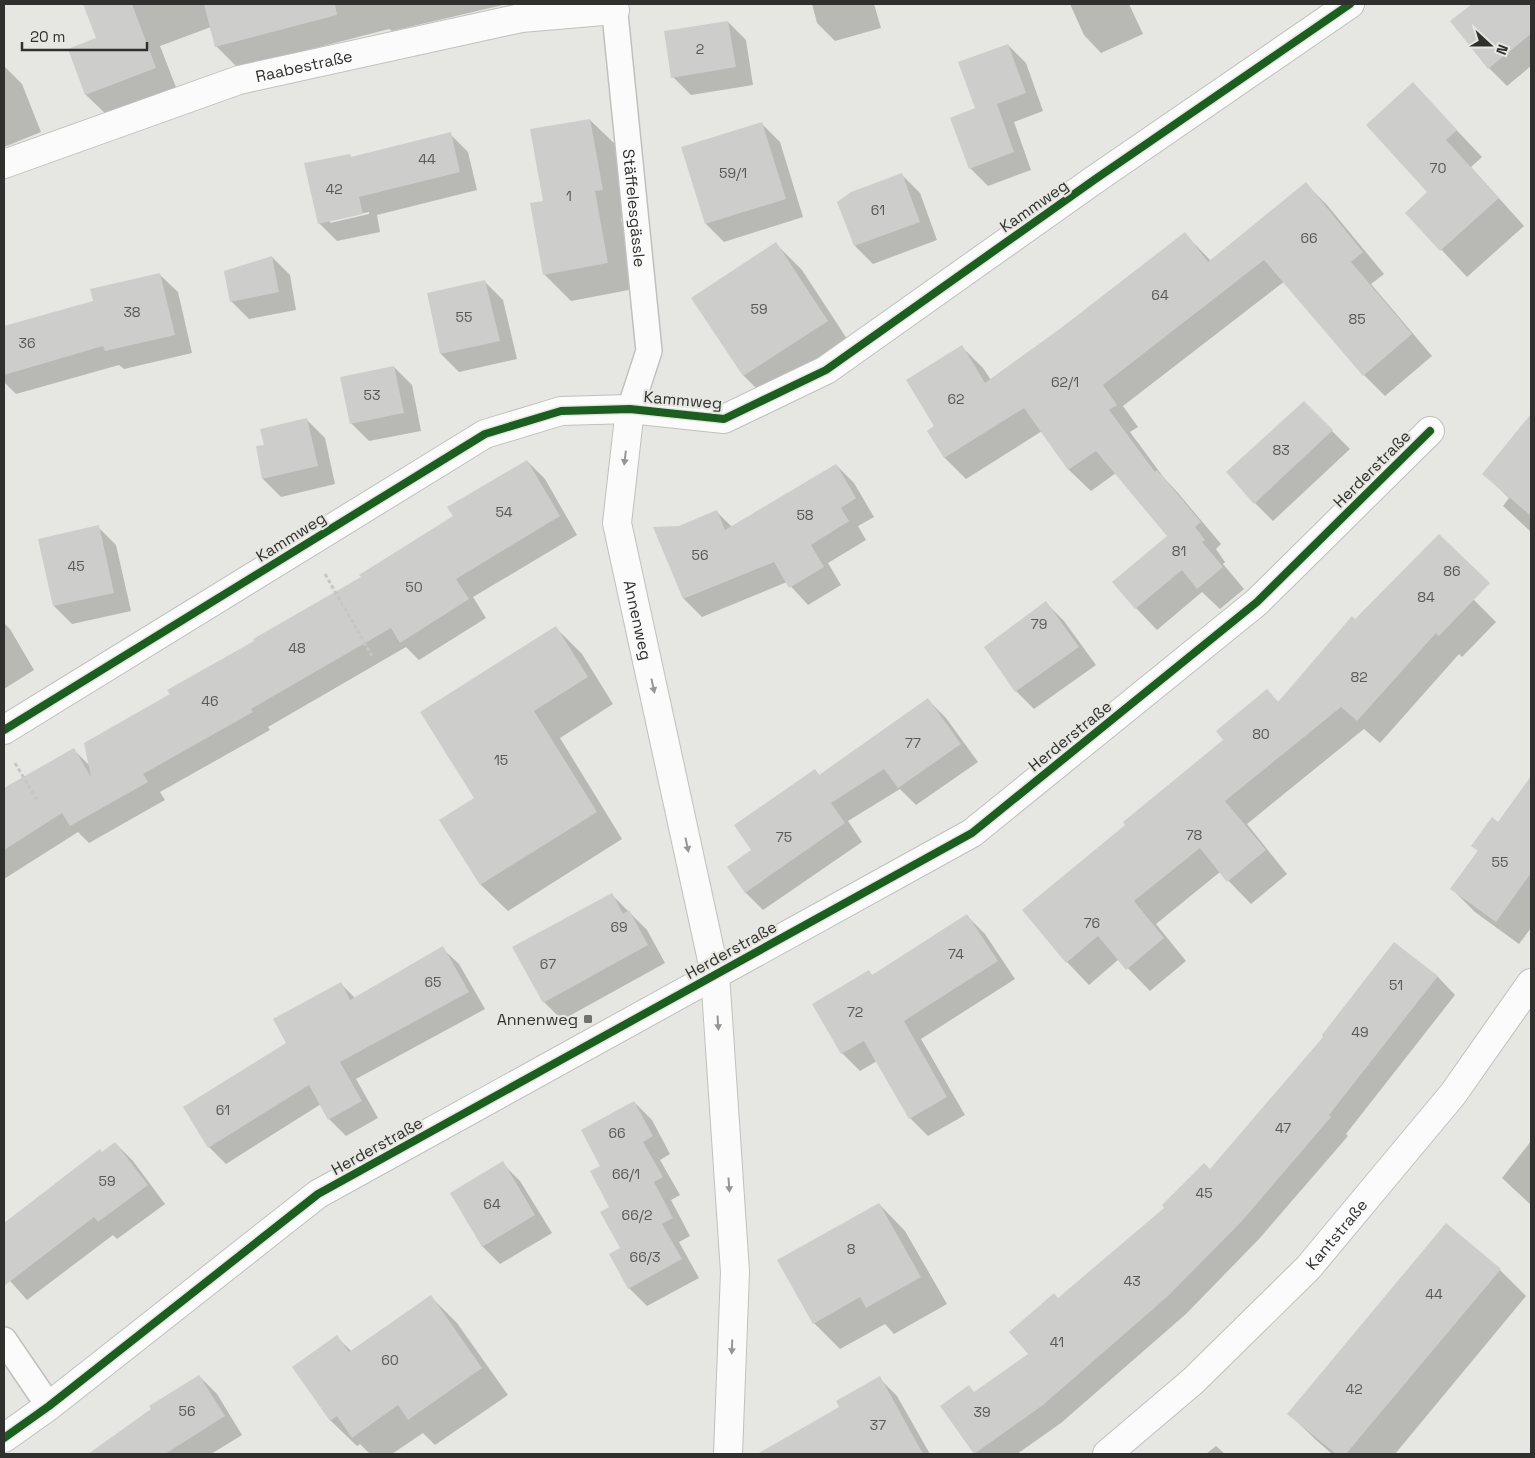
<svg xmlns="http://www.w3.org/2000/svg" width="1535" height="1458" viewBox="0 0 1535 1458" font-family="'Space Grotesk',sans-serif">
<rect width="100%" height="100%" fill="#e6e6e3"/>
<!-- shadow -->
<path fill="#0003" fill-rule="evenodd" d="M84 4H507L392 31 389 29 238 68 216 46 211 27 160 46 177 90 108 116 86 95 97 39Z
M812 4H874L881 28 835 41 817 23Z
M1070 4H1129L1143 34 1101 53 1084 35Z
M1474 4H1531V66L1507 86 1489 68 1452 21Z
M728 22 746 40 753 85 691 95 673 77Z
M1008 45 1026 63 1043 111 1014 122 1031 170 988 186 970 168 977 109Z
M4 66 22 84 41 132 4 147Z
M1413 84 1482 157 1471 167 1524 226 1467 277 1407 213 1429 192Z
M590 120 617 146 629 216 621 218 634 289 571 301 544 274 545 202Z
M762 124 780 142 803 217 724 242 706 224Z
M450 134 468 152 477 190 377 215 380 232 337 241 319 223 350 156 352 158ZM369 212V214L330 223V220Z
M902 175 920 193 937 240 873 264 855 246Z
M1306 184 1327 205 1384 274 1371 284 1432 356 1385 396 1364 375 1285 281 1123 406 1138 427 1130 432 1164 478 1178 493 1221 544 1216 549 1225 562 1223 564 1244 589 1220 609 1202 592 1157 630 1136 608 1168 536 1116 473 1091 491 1069 470 1042 431 966 479 944 457 936 426 962 347 983 368 991 380 1062 329 1185 234 1211 261Z
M776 244 802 270 853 348 770 402 744 376 693 298Z
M272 257 290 275 296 310 249 319 231 301Z
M159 274 178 292 192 353 124 369 119 365 16 394 4 382V327L94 302Z
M485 282 503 300 517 359 459 372 441 354Z
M394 367 412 385 421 431 369 441 351 423Z
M1304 403 1350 449 1273 521 1255 503Z
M307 420 325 438 335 484 281 497 263 479 258 447 265 446Z
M1521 429 1531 437V532L1503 506 1509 498 1484 474Z
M527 461 545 479 577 535 473 597 486 618 419 660 406 647 268 727 270 730 160 792 165 800 89 843 78 832 4 879V795L74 750 90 766 171 695 256 641 362 578 454 517Z
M836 465 854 483 874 517 858 526 866 540 828 563 841 585 808 605 787 582 702 617 684 599 679 527 717 512 732 527Z
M98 527 116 545 131 611 72 624 54 606Z
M1474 600 1496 622 1462 657 1459 654 1380 743 1364 729 1247 824 1287 874 1251 904 1220 872 1156 924 1186 961 1150 991 1119 959 1089 985 1067 962 1127 825 1225 740 1267 691 1279 703 1355 621Z
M1046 603 1064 621 1096 665 1034 709 1016 691Z
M4 623 10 629 34 670 4 689Z
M556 628 582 654 613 704 560 738 622 839 508 911 481 885 441 821 475 799Z
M928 700 946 718 978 762 916 805 900 789 848 821 862 842 763 910 745 892 753 850 815 770 820 776Z
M1531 778V928L1519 944 1475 912 1451 888Z
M611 894 647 930 665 963 562 1020 544 1002Z
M967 916 985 934 1015 979 921 1039 965 1115 928 1136 910 1118 877 1061 860 1071 842 1053 813 1005 869 972 873 976Z
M1395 944 1438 977 1455 995 1346 1134 1348 1136 1259 1239 1186 1314 1061 1423 1017 1454H976L942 1406 975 1393 1029 1354 1058 1299 1210 1171 1325 1037Z
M442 948 459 964 485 1009 356 1079 378 1118 346 1136 329 1119 321 1104 226 1164 209 1147 287 1043 340 983 355 998Z
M634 1102 652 1120 670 1154 660 1160 680 1195 671 1200 690 1236 679 1242 699 1278 647 1306 629 1288 622 1248 602 1166Z
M1531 1141V1205L1502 1178Z
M115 1143 133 1161 165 1204 117 1239 113 1235 27 1300 4 1274V1225L100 1151 102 1153Z
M502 1163 520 1181 552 1233 500 1264 482 1246Z
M879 1204 905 1231 947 1304 894 1334 885 1324 840 1349 814 1323Z
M1500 1270 1526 1296 1395 1454H1332L1316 1440 1289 1414Z
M430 1296 457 1323 508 1395 435 1445 423 1433 392 1454H370L360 1444 357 1446 330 1420 337 1337 352 1352Z
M199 1376 217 1394 242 1435 211 1454H90Z
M879 1378 897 1396 930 1454H782L777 1445 841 1407Z
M1216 1446 1225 1454H1206Z"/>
<!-- building -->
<path fill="#cdcdcb" d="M83 4H132L156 68 85 95 68 49 96 38Z
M204 4H335L337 15 215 47Z
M1472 4H1531V34L1488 69 1450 21Z
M728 21 736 67 671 78 664 31Z
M1008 44 1026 93 997 104 1014 152 969 169 950 118 975 108 958 62Z
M1413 82 1457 130 1446 140 1499 198 1440 251 1405 213 1427 192 1366 125Z
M590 119 603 190 595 191 608 263 543 275 530 203 543 201 530 129Z
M762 122 786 199 705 224 681 147Z
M451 132 460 172 359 197 363 214 318 224 304 163 350 154 351 157Z
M902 173 920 222 854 246 837 202 851 192Z
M1306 182 1363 252 1351 262 1412 334 1363 376 1264 260 1103 385 1117 405 1109 410 1155 472 1157 470 1201 522 1195 527 1205 540 1202 542 1223 567 1197 589 1182 570 1135 609 1112 582 1167 536 1096 451 1068 470 1024 408 944 458 927 431 934 426 906 380 962 345 985 383 1061 328 1185 232 1208 262Z
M776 242 828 321 743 376 691 298Z
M272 256 279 292 230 302 224 271Z
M160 273 175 335 105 351 103 346 4 375V326L93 301 90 289Z
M485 280 500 341 440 354 427 293Z
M394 366 404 413 350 424 340 377Z
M1304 401 1333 430 1254 504 1226 472Z
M1531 414V516L1482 474Z
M307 418 318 466 262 479 256 446 264 445 260 429Z
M527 460 560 516 456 579 469 599 400 643 391 628 251 709 253 712 143 774 148 782 70 826 62 813 4 850V788L74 748 91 777 84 743 170 694 167 690 254 641 253 639 361 577 359 575 453 516 447 507Z
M836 464 856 498 841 508 849 521 811 545 824 567 789 588 774 562 683 599 653 527 679 526 717 510 725 530Z
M99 525 114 593 53 606 38 539Z
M1439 534 1490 583 1439 636 1436 633 1357 721 1341 707 1225 801 1266 850 1227 882 1200 848 1134 901 1164 938 1126 970 1098 936 1066 963 1022 910 1125 825 1123 822 1223 740 1216 731 1267 689 1278 702 1352 616 1355 619Z
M1046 601 1079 647 1015 692 984 647Z
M556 626 588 677 534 711 597 812 480 885 439 820 474 798 420 712Z
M928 698 961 744 898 788 884 769 831 803 845 823 745 893 727 867 751 850 734 825 815 769 819 775Z
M1531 776V873L1496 922 1450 889 1478 851 1471 846 1492 817 1498 822Z
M612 893 623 914 629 910 648 945 543 1003 512 947Z
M967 914 998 961 904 1021 947 1097 909 1119 864 1041 841 1054 812 1004 869 970 872 975Z
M1394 942 1438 976 1329 1115 1331 1117 1242 1221 1168 1296 1043 1405 974 1454 940 1406 969 1385 974 1392 1028 1354 1009 1332 1054 1293 1058 1298 1164 1208 1162 1205 1204 1163 1210 1169 1323 1037 1322 1035Z
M443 946 469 992 340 1062 362 1101 328 1120 309 1085 208 1148 183 1107 286 1043 273 1019 341 982 350 1000Z
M634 1101 653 1136 643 1142 663 1177 654 1182 673 1218 662 1224 682 1259 628 1289 609 1254 620 1248 600 1212 609 1207 590 1171 600 1166 581 1130Z
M115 1142 148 1185 98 1222 94 1217 4 1286V1223L100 1149 102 1152Z
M503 1161 535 1215 482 1247 450 1193Z
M879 1203 921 1277 866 1308 860 1297 813 1324 777 1260Z
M1446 1223 1501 1269 1346 1454H1336L1287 1414Z
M431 1295 482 1368 408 1420 398 1405 352 1438 337 1416 330 1421 292 1367 337 1335 349 1352Z
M199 1375 225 1416 165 1454H88L151 1409 149 1406Z
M880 1376 923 1454H757L839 1407 836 1401Z"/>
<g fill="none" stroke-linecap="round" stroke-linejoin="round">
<defs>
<g id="service">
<path id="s1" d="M614 4 649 351 630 409"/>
<path d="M4 1340 49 1406"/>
</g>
<g id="minor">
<path id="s2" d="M4 164 239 80 521 18 615 10"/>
<path id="s3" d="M630 409 617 523 715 974 735 1272 728 1454"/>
<path d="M4 730 485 434 561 411 630 409 724 419 826 370 1094 180 1350 4"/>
<path d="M4 1438 49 1406 318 1194 972 833 1257 602 1430 431"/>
<path id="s4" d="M1107 1454 1193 1381 1308 1268 1453 1094 1531 983"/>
</g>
</defs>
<!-- service casing -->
<use href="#service" stroke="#c0c0be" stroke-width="28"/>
<!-- minor casing -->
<use href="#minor" stroke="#c0c0be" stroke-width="30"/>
<!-- path -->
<path stroke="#c6c6c5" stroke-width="3" stroke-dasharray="4 2.5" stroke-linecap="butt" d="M325 574 372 656
M15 763 37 800"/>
<!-- service -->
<use href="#service" stroke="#fbfbfb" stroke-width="25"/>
<!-- minor -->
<use href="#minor" stroke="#fbfbfb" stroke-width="28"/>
<defs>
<path id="cycleway" d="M4 730 485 434 561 411 630 409 724 419 826 370 1094 180 1350 4
M4 1438 49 1406 318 1194 972 833 1257 602 1430 431"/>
</defs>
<!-- cycleway casing -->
<use href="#cycleway" stroke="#e7e7e2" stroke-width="11"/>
<!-- cycleway -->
<use href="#cycleway" stroke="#1b5e20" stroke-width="8"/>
</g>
<!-- one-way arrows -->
<defs><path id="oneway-solid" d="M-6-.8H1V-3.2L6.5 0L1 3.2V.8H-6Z" transform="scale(1.25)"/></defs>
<g fill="#969694">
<use href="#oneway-solid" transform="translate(625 458) rotate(97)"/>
<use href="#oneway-solid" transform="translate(653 686) rotate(78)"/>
<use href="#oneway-solid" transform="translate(687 845) rotate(78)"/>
<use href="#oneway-solid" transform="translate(718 1023) rotate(86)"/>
<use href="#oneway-solid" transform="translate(729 1185) rotate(86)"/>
<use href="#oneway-solid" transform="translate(732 1347) rotate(92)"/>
</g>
<!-- markers -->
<rect fill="#70706d" stroke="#e7e7e2" stroke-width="2" x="583" y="1014" width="10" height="10" rx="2.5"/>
<g text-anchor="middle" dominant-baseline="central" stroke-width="4.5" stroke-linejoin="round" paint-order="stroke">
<!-- number labels -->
<g font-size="14" fill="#585856">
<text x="700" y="49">2</text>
<text x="427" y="159">44</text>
<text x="1438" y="168">70</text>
<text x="733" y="173">59/1</text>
<text x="334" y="189">42</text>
<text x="569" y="196">1</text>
<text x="878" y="210">61</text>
<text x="1309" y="238">66</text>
<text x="1160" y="295">64</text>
<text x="759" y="309">59</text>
<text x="132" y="312">38</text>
<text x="464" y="317">55</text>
<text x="1357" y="319">85</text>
<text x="27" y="343">36</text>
<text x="1065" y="382">62/1</text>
<text x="372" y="395">53</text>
<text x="956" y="399">62</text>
<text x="1281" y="450">83</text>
<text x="504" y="512">54</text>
<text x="805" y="515">58</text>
<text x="1179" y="551">81</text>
<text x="700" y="555">56</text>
<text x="76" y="566">45</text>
<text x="1452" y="571">86</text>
<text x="414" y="587">50</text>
<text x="1426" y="597">84</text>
<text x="1039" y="624">79</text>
<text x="297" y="648">48</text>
<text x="1359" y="677">82</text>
<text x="210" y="701">46</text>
<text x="1261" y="734">80</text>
<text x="913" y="743">77</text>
<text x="501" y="760">15</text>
<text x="1194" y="835">78</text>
<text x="784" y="837">75</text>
<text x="1500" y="862">55</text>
<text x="1092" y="923">76</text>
<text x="619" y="927">69</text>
<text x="956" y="954">74</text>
<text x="548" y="964">67</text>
<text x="433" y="982">65</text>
<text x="1396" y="985">51</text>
<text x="855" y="1012">72</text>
<text x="1360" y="1032">49</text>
<text x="223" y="1110">61</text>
<text x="1283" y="1128">47</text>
<text x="617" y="1133">66</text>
<text x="626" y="1174">66/1</text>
<text x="107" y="1181">59</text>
<text x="1204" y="1193">45</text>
<text x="492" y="1204">64</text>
<text x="637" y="1215">66/2</text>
<text x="851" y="1249">8</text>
<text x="645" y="1257">66/3</text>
<text x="1132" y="1281">43</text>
<text x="1434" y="1294">44</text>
<text x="1057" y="1342">41</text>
<text x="390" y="1360">60</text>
<text x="1354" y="1389">42</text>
<text x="187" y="1411">56</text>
<text x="982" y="1412">39</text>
<text x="878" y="1425">37</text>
</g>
<!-- street labels -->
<g font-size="16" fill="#30302e" stroke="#e7e7e2">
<text stroke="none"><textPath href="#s2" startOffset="316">Raabestraße</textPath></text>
<text transform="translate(1034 206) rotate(-35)">Kammweg</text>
<text stroke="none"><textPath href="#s1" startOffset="205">Stäffelesgässle</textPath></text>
<text transform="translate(683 400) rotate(5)">Kammweg</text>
<text transform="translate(1372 469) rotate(-45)">Herderstraße</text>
<text transform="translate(291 537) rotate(-32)">Kammweg</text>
<text stroke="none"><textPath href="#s3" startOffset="214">Annenweg</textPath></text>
<text transform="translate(1070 736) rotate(-39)">Herderstraße</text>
<text transform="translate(731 950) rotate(-29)">Herderstraße</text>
<text transform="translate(377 1146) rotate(-29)">Herderstraße</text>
<text stroke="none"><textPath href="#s4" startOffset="318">Kantstraße</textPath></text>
</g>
<!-- poi labels -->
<g font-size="16" fill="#30302e" stroke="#e7e7e2" text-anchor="end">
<text x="578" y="1019">Annenweg</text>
</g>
</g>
<!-- border -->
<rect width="1535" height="1458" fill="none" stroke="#30302e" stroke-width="10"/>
<!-- north arrow -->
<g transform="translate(1490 45) rotate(111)" stroke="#e7e7e2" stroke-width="4" paint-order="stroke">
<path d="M0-4L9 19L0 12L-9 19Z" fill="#30302e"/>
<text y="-8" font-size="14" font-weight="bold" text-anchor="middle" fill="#30302e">N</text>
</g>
<!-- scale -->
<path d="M22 42v8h125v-8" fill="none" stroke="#30302e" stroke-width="2.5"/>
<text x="30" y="42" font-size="15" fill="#30302e" stroke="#e7e7e2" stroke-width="4" paint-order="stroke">20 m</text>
</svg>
